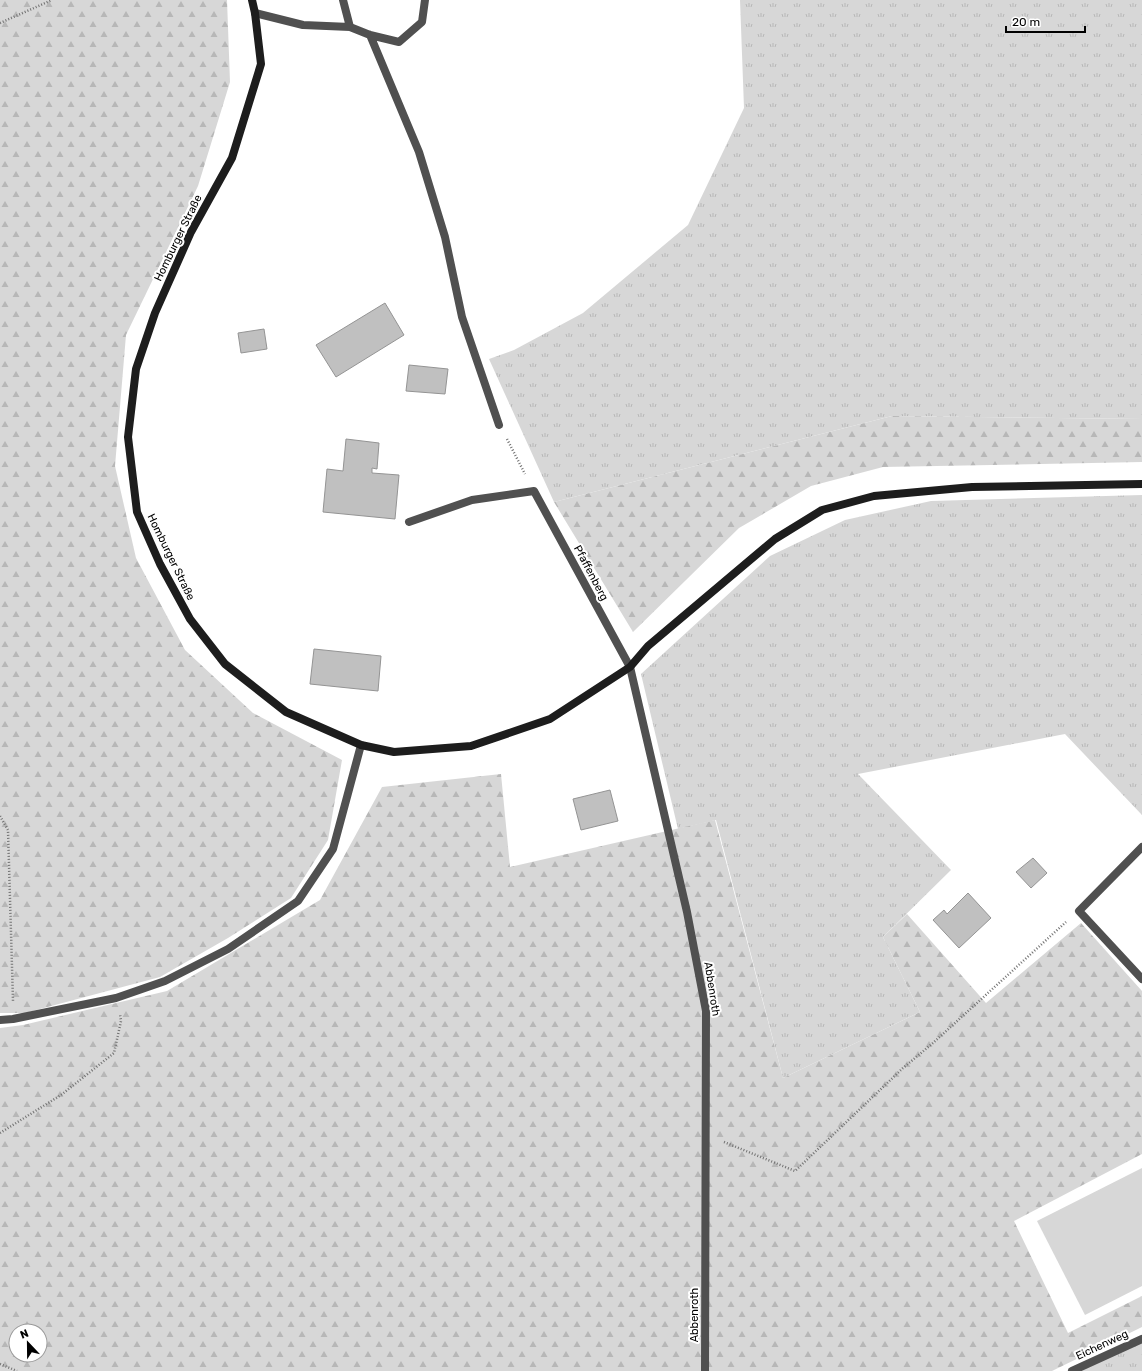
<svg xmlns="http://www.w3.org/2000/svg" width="1142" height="1371" viewBox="0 0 1142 1371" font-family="Rubik,sans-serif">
<defs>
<pattern id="grass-tufts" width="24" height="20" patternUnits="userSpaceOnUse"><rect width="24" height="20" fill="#d7d7d7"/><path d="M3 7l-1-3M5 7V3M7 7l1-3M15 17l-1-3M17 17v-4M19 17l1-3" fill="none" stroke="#b7b7b7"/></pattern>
<pattern id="forest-firs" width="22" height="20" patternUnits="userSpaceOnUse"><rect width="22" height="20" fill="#d7d7d7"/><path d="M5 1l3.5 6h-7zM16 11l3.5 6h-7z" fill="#b7b7b7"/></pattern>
</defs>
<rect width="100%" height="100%" fill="#fff"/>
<!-- grass -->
<path fill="url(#grass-tufts)" d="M740 0H1142V419L892 416 554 502 489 359 514 350 583 313 688 225 744 108Z
M1142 495V815L1065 734 858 774 951 870 883 937 920 1012 783 1078 716 820 678 829 641 674 770 556 845 520 931 501Z
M1142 1335V1371H1070V1370Z"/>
<!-- forest -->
<path fill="url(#forest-firs)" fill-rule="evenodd" d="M0 0H227L230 82 198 186 126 335 115 466 136 558 185 650 253 713 342 760 328 840 291 898 228 938 160 977 25 1013H0Z
M892 416 1142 419V462L883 467 811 486 739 528 633 632 554 502Z
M501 774 510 867 715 820 783 1078 920 1012 883 937 907 914 986 1003 1081 923 1142 991V1154L1014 1221 1068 1333 1142 1296V1327L1052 1371H0V1028L23 1025 167 991 320 900 382 787ZM16 1331H40V1355H16Z"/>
<!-- garden -->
<path fill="#d7d7d7" d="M1142 1168V1286L1085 1315 1037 1221Z"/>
<!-- building -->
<path fill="#c0c0c0" stroke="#949494" d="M385 303 404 335 336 377 316 345Z
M264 329 267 349 241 353 238 333Z
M409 365 448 369 445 394 406 391Z
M346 439 379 443 377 469 372 468V473L399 475 395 519 323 512 327 469 343 471Z
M314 649 381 656 378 691 310 684Z
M610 790 618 821 581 830 573 799Z
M1033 858 1047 873 1031 888 1016 872Z
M968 893 991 918 959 948 933 920 944 910 947 914Z"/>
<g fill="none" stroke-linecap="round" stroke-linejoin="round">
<!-- path -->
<path stroke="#727272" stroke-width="2.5" stroke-dasharray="1 2" stroke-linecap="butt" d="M0 23 52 0
M507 439 525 474
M0 816 8 830 13 1001
M0 1133 61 1095 114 1053 121 1021 120 1014
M724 1142 795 1171 903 1068 933 1043 1066 922
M0 1364 17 1371"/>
<!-- lane -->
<path stroke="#505050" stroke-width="8" d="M343 0 350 27
M255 13 303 25 350 27 370 35 399 42 422 22 425 0
M370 35 419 152 445 237 462 317 499 425
M409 522 472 500 534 491 630 667"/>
<!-- street -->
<path stroke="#505050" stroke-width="8" d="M630 667 687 912 706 1011 705 1371
M1142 847 1079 911 1142 979
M0 1020 13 1019 116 998 165 981 228 949 298 901 333 849 361 745
M1072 1371 1142 1339"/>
<!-- secondary -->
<path stroke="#1d1d1d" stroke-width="8" d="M252 0 255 13 261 64 232 158 191 232 155 313 136 369 128 437 137 512 160 564 190 619 225 664 286 712 361 745 394 752 471 746 550 719 630 667 648 646 775 539 822 510 874 496 972 487 1142 484"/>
</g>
<g text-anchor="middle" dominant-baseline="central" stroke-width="4" stroke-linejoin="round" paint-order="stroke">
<!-- street labels -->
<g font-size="11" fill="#000" stroke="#fff">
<text transform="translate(178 238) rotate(-64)">Homburger Straße</text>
<text transform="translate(171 557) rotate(64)">Homburger Straße</text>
<text transform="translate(591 573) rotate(62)">Pfaffenberg</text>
<text transform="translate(712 989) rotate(81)">Abbenroth</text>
<text transform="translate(694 1315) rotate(-90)">Abbenroth</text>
<text transform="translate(1102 1345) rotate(-25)">Eichenweg</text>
</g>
</g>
<!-- north arrow -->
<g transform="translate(28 1343) rotate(338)"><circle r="19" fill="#ffffff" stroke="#999999"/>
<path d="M0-3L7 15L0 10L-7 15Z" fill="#000000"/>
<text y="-6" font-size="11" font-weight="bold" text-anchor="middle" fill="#000000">N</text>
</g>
<!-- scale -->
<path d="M1006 26v6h79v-6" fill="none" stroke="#000000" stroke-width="2"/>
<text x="1012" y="26" font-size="12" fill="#000000" stroke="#ffffff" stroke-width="3" paint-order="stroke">20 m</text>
</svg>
